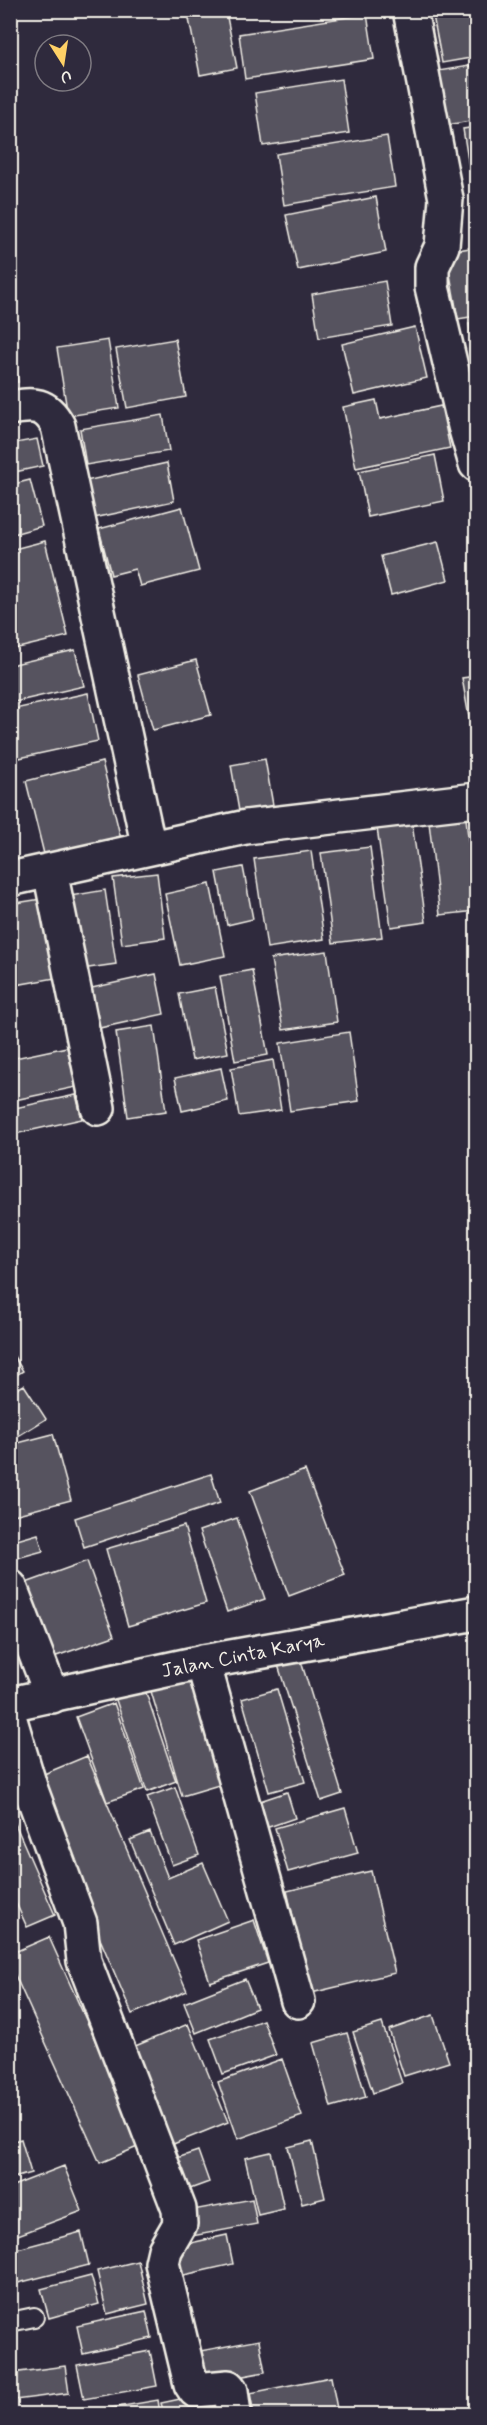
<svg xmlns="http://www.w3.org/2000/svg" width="487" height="2425" viewBox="0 0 487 2425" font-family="Mynerve,sans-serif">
<rect width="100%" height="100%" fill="#2f2a3d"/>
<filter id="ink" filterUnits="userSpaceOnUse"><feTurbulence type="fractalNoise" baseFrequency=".0167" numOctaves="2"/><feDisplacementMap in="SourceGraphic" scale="12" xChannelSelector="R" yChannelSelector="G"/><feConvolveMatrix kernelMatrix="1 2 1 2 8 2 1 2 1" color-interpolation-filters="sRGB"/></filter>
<g filter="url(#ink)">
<!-- building -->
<path fill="#56525f" stroke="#f4f1e8" stroke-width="1.5" d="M432 10H476V57L442 63Z
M226 12 237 68 200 75 189 19Z
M367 14 374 59 245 79 239 34Z
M476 65V120L447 125 438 71Z
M341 79 349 133 263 146 255 93Z
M476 127V178L471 179 463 129Z
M387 136 395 187 284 205 276 154Z
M376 197 386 252 298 270 286 215Z
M476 247V316L458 319 446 252Z
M385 281 392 326 319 338 312 294Z
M476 323V352L473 353 469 324Z
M415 327 427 378 354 395 342 344Z
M175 339 186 397 127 408 116 349Z
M108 340 119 408 68 416 57 348Z
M14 355 18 382 10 383V356Z
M376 400 380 419 441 406 450 448 356 468 343 407Z
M163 415 169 451 86 465 80 429Z
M37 439 43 466 10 473V444Z
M435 455 444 501 368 517 359 471Z
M167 463 174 501 89 519 81 482Z
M30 480 42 526 10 535V485Z
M182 507 199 571 140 586 135 569 111 575 99 529Z
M45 541 68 636 10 650V550Z
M438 542 448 580 391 595 381 556Z
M75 650 84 686 10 703V665Z
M196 660 211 715 153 730 138 675Z
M476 676V751H475L462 678Z
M88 693 98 741 10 760V710Z
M265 759 274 811 240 817 231 765Z
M102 762 122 843 46 862 26 781Z
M465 809 476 911 440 915 428 814Z
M411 816 426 922 391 927 376 821Z
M370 847 382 937 333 943 321 853Z
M311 851 324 939 267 948 254 859Z
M243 867 253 919 227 925 217 872Z
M157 873 165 938 122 944 113 878Z
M210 884 225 956 180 965 165 894Z
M105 890 116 964 75 970 64 897Z
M47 898 61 977 10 986V904Z
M327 951 337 1022 283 1030 271 959Z
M252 970 268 1055 235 1061 220 976Z
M156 974 164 1014 95 1029 87 989Z
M215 987 228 1053 192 1060 179 994Z
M154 1026 166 1111 128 1117 116 1032Z
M349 1032 359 1101 290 1111 280 1043Z
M67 1047 76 1087 10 1101V1059Z
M273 1060 281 1110 239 1116 231 1068Z
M221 1068 228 1101 182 1111 175 1078Z
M76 1095 82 1119 10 1135V1109Z
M10 1350 23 1371 10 1379Z
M24 1385 46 1419 10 1441V1393Z
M53 1434 71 1500 10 1516V1445Z
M305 1470 345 1575 289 1596 250 1491Z
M211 1474 220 1503 84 1547 75 1518Z
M237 1518 265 1599 227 1612 199 1531Z
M184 1526 206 1603 128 1626 106 1549Z
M38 1534 43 1551 10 1560V1542Z
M87 1561 114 1636 42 1661 15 1587Z
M300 1658 342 1794 321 1801 278 1665Z
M197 1675 229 1782 182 1796 150 1688Z
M143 1684 176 1781 147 1792 114 1694Z
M277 1689 305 1782 269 1792 242 1699Z
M114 1703 144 1789 107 1802 76 1717Z
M87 1756 187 1991 132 2014 32 1779Z
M175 1787 199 1855 172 1865 147 1797Z
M287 1792 295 1818 260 1830 251 1804Z
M345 1808 358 1853 288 1872 275 1828Z
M10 1812 55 1915 27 1927 10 1890Z
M150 1832 168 1878 203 1863 228 1921 174 1945 130 1840Z
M371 1871 395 1973 311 1993 287 1891Z
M254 1920 268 1963 210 1982 196 1940Z
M49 1937 142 2145 100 2163 10 1964V1954Z
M245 1979 257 2008 196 2033 184 2003Z
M433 2015 449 2062 404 2076 389 2030Z
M263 2020 276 2055 223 2074 210 2039Z
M382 2023 402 2083 373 2093 353 2032Z
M188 2024 228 2122 161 2149 121 2052Z
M347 2033 366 2097 331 2107 313 2043Z
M282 2059 302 2116 238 2139 218 2082Z
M21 2139 31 2173 10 2179V2142Z
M312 2141 325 2198 302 2204 288 2147Z
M198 2151 209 2182 179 2193 168 2161Z
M271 2152 284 2209 258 2215 245 2158Z
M64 2166 82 2211 10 2238V2187Z
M252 2199 257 2224 187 2237 182 2212Z
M81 2232 89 2265 10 2285V2251Z
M227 2235 233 2264 175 2277 168 2248Z
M138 2261 148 2304 107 2314 97 2271Z
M91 2276 99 2304 49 2318 41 2289Z
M146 2311 152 2338 83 2354 77 2326Z
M259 2340 265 2372 206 2383 200 2351Z
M150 2351 157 2386 84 2399 77 2365Z
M65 2366 69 2393 15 2400 12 2373Z
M331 2377 338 2414H254L250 2393Z
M209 2393 214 2414H164L161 2403Z
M158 2400 160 2414H76Z"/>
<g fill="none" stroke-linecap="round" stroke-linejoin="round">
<defs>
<path id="lane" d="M10 2322 34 2317"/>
<path id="street" d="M410 10 446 199 442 246 432 267V287L465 426 476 464
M10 408C34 404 46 403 58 426L149 848
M50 871 98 1108
M10 879 246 827 476 800
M10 1587 52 1696
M203 1662 298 2001
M10 1720 31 1790 80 1923 84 1961 179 2209 180 2224 165 2250 162 2263 191 2384 195 2390 228 2387 231 2391 234 2414"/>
<path id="secondary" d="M10 1704 203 1662 476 1613"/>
</defs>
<!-- lane casing -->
<use href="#lane" stroke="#f4f1e8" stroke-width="22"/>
<!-- street casing -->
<use href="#street" stroke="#f4f1e8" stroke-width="38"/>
<!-- secondary casing -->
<use href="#secondary" stroke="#f4f1e8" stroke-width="38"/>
<!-- lane -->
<use href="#lane" stroke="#2f2a3d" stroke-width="18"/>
<!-- street -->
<use href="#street" stroke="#2f2a3d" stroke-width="33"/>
<!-- secondary -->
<use href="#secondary" stroke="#2f2a3d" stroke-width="33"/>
</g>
</g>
<g text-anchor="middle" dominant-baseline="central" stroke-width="5" stroke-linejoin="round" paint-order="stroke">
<!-- street labels -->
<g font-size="20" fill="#f4f1e8" stroke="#2f2a3d">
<text transform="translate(243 1656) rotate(-11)">Jalan Cinta Karya</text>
</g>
</g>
<!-- margin -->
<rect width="487" height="2425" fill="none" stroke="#2f2a3d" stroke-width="36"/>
<rect x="18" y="18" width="451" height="2389" fill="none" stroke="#f4f1e8" stroke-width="2" filter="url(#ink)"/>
<!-- north arrow -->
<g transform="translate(63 63) rotate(168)"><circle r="28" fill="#2f2a3d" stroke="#7e7a81" stroke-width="1.5"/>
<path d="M0-4.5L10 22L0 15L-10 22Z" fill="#ffd166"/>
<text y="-9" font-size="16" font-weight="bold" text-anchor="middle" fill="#f4f1e8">U</text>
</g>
</svg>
